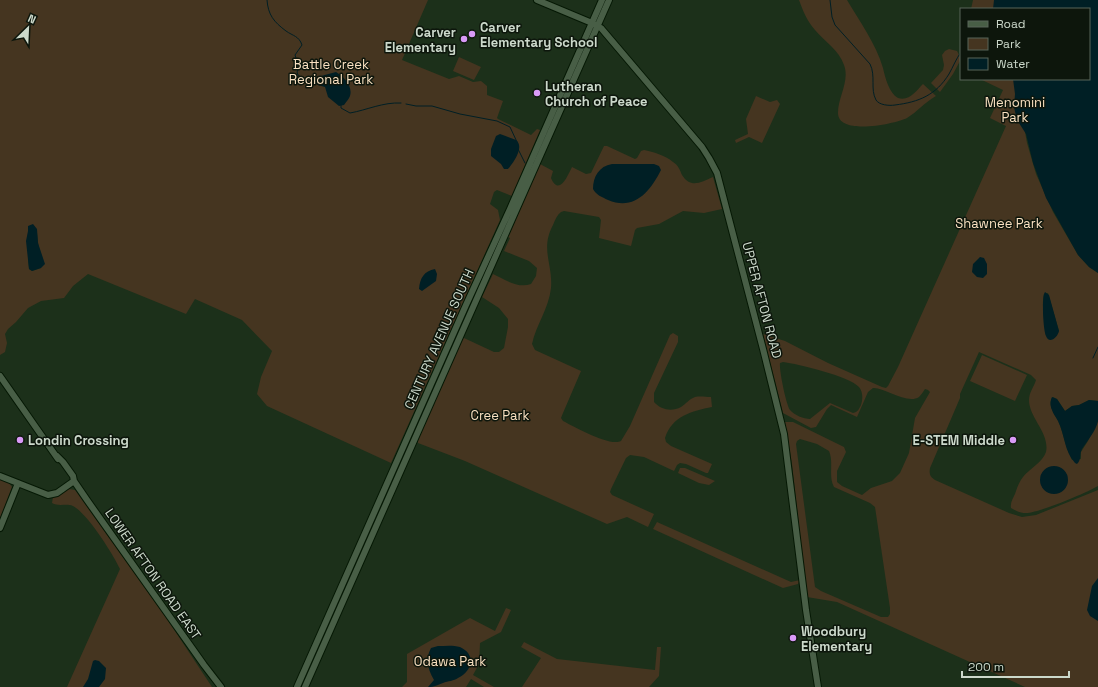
<svg xmlns="http://www.w3.org/2000/svg" width="1098" height="687" viewBox="0 0 1098 687" font-family="'Space Grotesk',sans-serif">
<rect width="100%" height="100%" fill="#1c301a"/>
<!-- green -->
<path fill="#453520" fill-rule="evenodd" d="M0 0H428L402 60 449 79 459 76 473 82 481 81 487 86V95L503 101 497 118 498 119 531 135 537 129 540 130 512 196 497 190 494 192 490 204 498 210 500 220 391 463 267 406 257 394 261 377 272 351 242 320 195 299 186 314 88 274 73 286 64 298 41 301 28 308 16 322 8 329 5 334 7 343 5 352 0 355ZM37 233 41 268 32 271 29 269 28 260Z
M799 0H847C860 22 876 44 883 68 885 77 889 93 898 98 909 102 917 90 923 84L936 96C925 102 917 112 907 118 895 124 838 136 838 113 838 97 850 81 844 65 839 50 824 41 815 30 807 21 803 11 799 0Z
M973 0H1083L1079 9H971Z
M949 49 957 51 961 59 953 74 940 92 931 83 943 70 944 65 942 55 945 51Z
M459 57 481 67 474 80 453 71Z
M983 79H1048L1025 132 1027 143 1036 174 1053 212 1078 255 1089 267 1098 273V401L1089 400 1079 405 1072 406 1065 411 1057 399 1053 397C1051 400 1050 402 1051 406 1052 412 1057 417 1059 423 1064 436 1066 448 1072 460L1081 459V452L1088 441 1098 421V486C1086 493 1039 513 1026 513 1021 513 1016 511 1011 508 1010 503 1013 498 1015 494 1017 488 1019 482 1023 477 1029 469 1043 462 1046 452 1050 433 1029 418 1029 400 1029 392 1034 387 1036 380L1031 375 979 352 960 394V398L930 468C929 474 930 477 935 480L1009 513 1022 517 1036 515 1098 490V687H1025L837 602 807 597 792 464 785 422H793L844 447 846 452 837 471V482L842 486 862 495 871 488 892 481 900 473 909 453 915 418 930 392 928 390 925 389C923 392 921 395 919 397 907 405 884 387 873 388L868 392 857 417 831 405 827 409 816 427 811 428 783 413 763 334 785 341 828 363 882 387 886 388 888 386 898 367 1006 126 990 118 1003 90 982 80ZM1048 293 1059 331 1046 336C1045 323 1041 307 1044 294ZM783 362C798 364 849 376 859 387 863 392 863 399 861 405 859 409 858 412 853 413L830 403 810 419C804 419 794 415 790 410 786 404 779 370 780 363ZM800 439 817 444 829 451C834 462 828 476 834 487L870 503 875 507 890 608V614L888 617H881L821 591 815 587 796 444 797 441Z
M756 96 770 102 777 100 780 104 762 143 749 137 736 143 735 140 748 134 746 119Z
M604 146H607L635 159 637 158 641 151 644 150C653 152 665 155 673 162 678 165 680 170 682 175 691 189 701 182 713 177L722 209 704 213 683 211 659 224 637 228 635 230 631 246 599 238 601 220 599 217 564 211 561 212C557 215 555 220 553 225 540 249 553 264 551 288 549 308 536 325 532 344L535 350 581 371 563 413 561 418 563 421C575 427 610 447 621 441L630 426 670 335 673 333 678 336V342L654 393V402C661 410 672 412 681 407 686 404 689 399 695 397 700 396 706 397 711 397L712 407C692 411 672 416 665 438L666 442 671 446 712 464 708 473H706L686 464 680 463 677 465 674 471 644 457 630 455 626 458 611 489 610 492 612 495 654 514 648 527 627 517 607 524 465 461 418 443V441L417 440 462 339 464 338 494 352H499L504 348 508 327V319L499 308 482 297 493 274C504 279 518 289 531 284L536 276 537 268 529 261 504 251 510 238 508 237 540 164 553 171 551 178C559 197 568 175 572 167L586 174 591 173Z
M982 355 1027 375 1015 401 970 381Z
M680 468H685L715 481 709 485 699 483 678 473Z
M0 479 9 483 12 487 0 519Z
M69 489 75 490 163 613 212 687H67L120 569C113 554 87 513 73 506 66 503 59 507 52 503L53 497Z
M657 522 791 582 800 580 798 584 783 588 653 529Z
M506 608 511 610 501 632 480 643 479 664 473 675 494 687H484L471 679 466 687H402L407 682V654L470 618 495 631Z
M524 642 557 659 655 670 657 647H661L659 676 649 687H522L541 658 521 647Z"/>
<!-- water -->
<path fill="#001f25" d="M994 0H1098V273L1089 267 1078 255 1046 198 1033 163 1026 134 1019 123 1016 116 1014 107 1015 94 1013 79H1089V9H993Z
M336 72C344 77 353 86 350 96 349 99 346 102 344 105L339 106 328 97 325 87 318 85 315 82 321 76Z
M500 134C505 136 511 138 516 140 525 147 513 163 508 169H504L501 164 491 156V149L496 136Z
M612 164H654L659 166 661 170C650 192 634 211 608 200 602 197 596 195 593 189 593 177 599 166 612 164Z
M33 224 37 229 38 243 45 264 41 268 32 271 29 269 26 241 28 231V226Z
M980 257 984 258 987 264V274L983 278 977 277 972 272 973 264Z
M435 269 437 274 436 281 422 291 419 289C420 278 424 271 435 269Z
M1045 292 1049 295 1059 331C1058 337 1049 345 1046 336 1043 329 1042 301 1044 294Z
M1052 397 1057 399 1065 411 1072 406 1079 405 1089 400 1098 401C1098 407 1098 415 1098 421 1096 431 1087 441 1082 449 1079 454 1082 459 1077 464L1075 463C1064 451 1065 435 1058 421 1056 417 1053 414 1052 410 1050 406 1050 401 1052 397Z
M1040 480a14 14 0 1 1 28 0a14 14 0 1 1-28 0Z
M1098 578V621L1090 616 1087 610 1092 586Z
M438 646C445 646 453 645 460 647 477 655 472 671 458 678 454 681 448 681 443 683 437 685 435 687 428 687L434 680C428 670 425 659 431 648Z
M95 660 99 661 106 668 105 679 99 687H83L88 679 93 661Z"/>
<g fill="none" stroke-linecap="round" stroke-linejoin="round">
<!-- stream -->
<path stroke="#001f25" stroke-width="1" d="M267 0C268 15 274 22 286 31 293 36 299 36 302 45L295 55 296 58 301 63 297 72 298 75 304 79
M830 0 832 17 835 25 870 64C876 76 870 89 876 100 879 105 889 106 895 105 919 102 936 95 949 74 953 67 956 59 961 52
M406 104 416 106H432L460 114 497 121 510 127 517 142
M341 105V108L350 113C367 110 383 102 401 103
M518 149 525 163
M1093 358 1098 347"/>
<defs>
<path id="secondary" d="M537 0 592 23 601 28 702 147 709 158 717 173 763 349 784 434 806 610 818 687
M0 376 58 459
M57 456 63 462 73 476 74 481 87 500 204 665 221 687
M0 476 48 495 57 493 74 481
M0 528 18 483
M297 687 466 305 510 209 602 0
M305 687 609 0"/>
</defs>
<!-- secondary casing -->
<use href="#secondary" stroke="#051804" stroke-width="8"/>
<!-- secondary -->
<use href="#secondary" stroke="#485e46" stroke-width="6"/>
</g>
<!-- markers -->
<g fill="#d99af7" stroke="#0d160c" stroke-width="1.5">
<circle cx="472" cy="34" r="4"/>
<circle cx="464" cy="39" r="4"/>
<circle cx="537" cy="93" r="4"/>
<circle cx="20" cy="440" r="4"/>
<circle cx="1013" cy="440" r="4"/>
<circle cx="793" cy="638" r="4"/>
</g>
<g text-anchor="middle" dominant-baseline="central" stroke-width="3" stroke-linejoin="round" paint-order="stroke">
<!-- poi labels -->
<g font-size="13" font-weight="bold" fill="#ccd9cb" stroke="#0d160c" text-anchor="start">
<text x="480" y="27">Carver<tspan x="480" dy="15">Elementary School</tspan></text>
<text x="456" y="32" text-anchor="end">Carver<tspan x="456" dy="15">Elementary</tspan></text>
<text x="545" y="86">Lutheran<tspan x="545" dy="15">Church of Peace</tspan></text>
<text x="28" y="440">Londin Crossing</text>
<text x="1005" y="440" text-anchor="end">E-STEM Middle</text>
<text x="801" y="631">Woodbury<tspan x="801" dy="15">Elementary</tspan></text>
</g>
<!-- park labels -->
<g font-size="13" fill="#f9e0c1" stroke="#0d160c">
<text x="331" y="64">Battle Creek<tspan x="331" dy="15">Regional Park</tspan></text>
<text x="1015" y="102">Menomini<tspan x="1015" dy="15">Park</tspan></text>
<text x="999" y="223">Shawnee Park</text>
<text x="500" y="415">Cree Park</text>
<text x="450" y="661">Odawa Park</text>
</g>
<!-- street labels -->
<g font-size="13" fill="#ccd9cb" stroke="#0d160c">
<text transform="translate(762 300) rotate(75)">UPPER AFTON ROAD</text>
<text transform="translate(439 339) rotate(-66)">CENTURY AVENUE SOUTH</text>
<text transform="translate(153 574) rotate(55)">LOWER AFTON ROAD EAST</text>
</g>
</g>
<!-- legend -->
<rect x="960" y="8" width="130" height="72" fill="#0d160c" stroke="#596458"/>
<rect x="968" y="21" width="20" height="6" fill="#485e46" stroke="#596458"/>
<text x="996" y="28" font-size="12" fill="#ccd9cb">Road</text>
<rect x="968" y="38" width="20" height="12" fill="#453520" stroke="#596458"/>
<text x="996" y="48" font-size="12" fill="#ccd9cb">Park</text>
<rect x="968" y="58" width="20" height="12" fill="#001f25" stroke="#596458"/>
<text x="996" y="68" font-size="12" fill="#ccd9cb">Water</text>
<!-- north arrow -->
<g transform="translate(28 28) rotate(24)" stroke="#0d160c" stroke-width="3" paint-order="stroke">
<path d="M0-3L7 15L0 10L-7 15Z" fill="#ccd9cb"/>
<text y="-6" font-size="11" font-weight="bold" text-anchor="middle" fill="#ccd9cb">N</text>
</g>
<!-- scale -->
<path d="M962 671v6h107v-6" fill="none" stroke="#ccd9cb" stroke-width="2"/>
<text x="968" y="671" font-size="12" fill="#ccd9cb" stroke="#0d160c" stroke-width="3" paint-order="stroke">200 m</text>
</svg>
